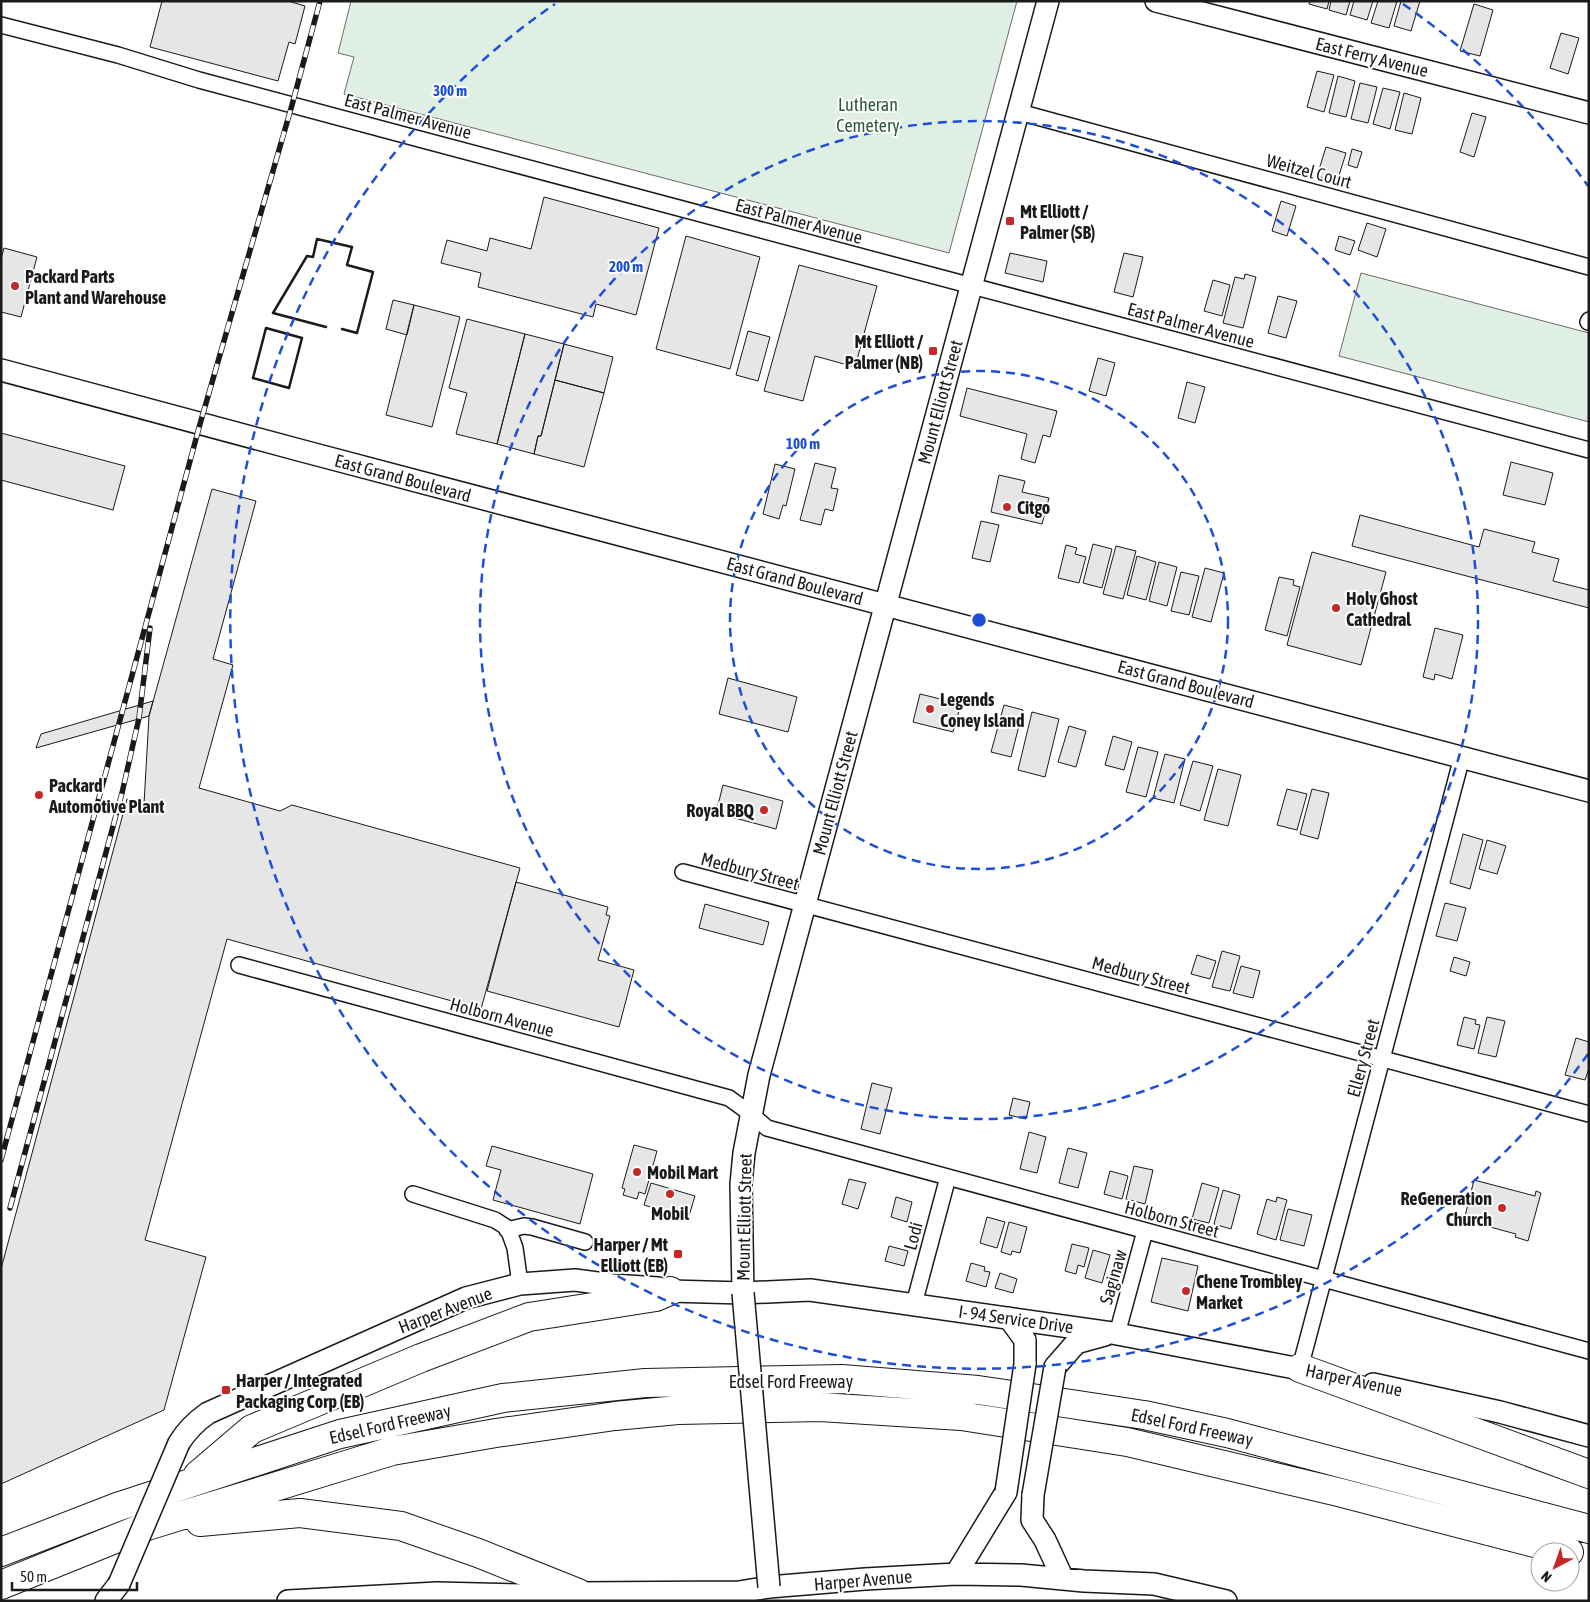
<svg xmlns="http://www.w3.org/2000/svg" width="1590" height="1602" viewBox="0 0 1590 1602" font-family="'Asap Condensed',sans-serif">
<rect width="100%" height="100%" fill="#fff"/>
<!-- green -->
<path fill="#e0efe3" stroke="#6a6a6a" d="M351 1H1017L949 253 344 94 354 57 338 53Z
M1361 273 1589 333V422L1339 356Z"/>
<!-- building -->
<path fill="#e6e6e6" stroke="#1a1a1a" d="M162 1H288L305 6 295 44 289 42 278 81 150 47Z
M1310 1H1329L1327 9 1309 4Z
M1331 1H1350L1346 15 1329 10Z
M1354 1H1373L1367 20 1350 15Z
M1378 1H1397L1389 28 1371 23Z
M1401 1H1420L1411 31 1394 26Z
M1474 4 1493 10 1480 56 1460 51Z
M1561 33 1579 38 1568 74 1550 68Z
M1317 71 1334 75 1324 112 1307 107Z
M1338 76 1355 81 1346 117 1329 113Z
M1360 83 1377 87 1368 123 1351 119Z
M1383 88 1400 92 1390 129 1373 124Z
M1404 93 1421 98 1412 134 1395 130Z
M1472 113 1486 117 1474 157 1460 152Z
M1326 147 1346 153 1337 182 1317 176Z
M1352 149 1362 152 1357 168 1348 165Z
M544 197 659 228 636 315 596 304 593 317 478 287 481 273 441 263 447 240 487 251 490 238 531 249Z
M1281 201 1296 206 1287 236 1272 231Z
M1367 223 1386 229 1377 257 1358 250Z
M686 236 760 257 730 369 656 349Z
M1339 236 1355 241 1350 255 1335 250Z
M4 248 37 257 21 317 1 312V259Z
M1010 253 1047 261 1043 282 1005 273Z
M1124 253 1143 257 1133 297 1114 292Z
M799 265 877 286 855 367 815 356 803 401 764 391Z
M1245 274 1256 277 1243 328 1223 323 1235 277 1244 279Z
M1213 280 1230 285 1222 316 1204 311Z
M1278 296 1297 301 1286 338 1268 333Z
M393 300 414 305 407 335 386 329Z
M414 305 460 317 432 427 386 415Z
M467 319 525 334 497 444 456 434 467 393 449 388Z
M748 331 770 337 758 381 736 375Z
M525 334 564 344 541 436H538L534 454 497 444Z
M564 344 613 357 604 393 555 380Z
M1098 358 1115 363 1106 396 1089 391Z
M555 380 604 393 584 467 534 454 538 436H541Z
M1187 382 1205 387 1195 423 1178 418Z
M967 388 1057 411 1050 437 1043 435 1035 463 1021 459 1027 434 960 416Z
M1 433 125 466 113 510 1 480Z
M1511 462 1553 473 1545 505 1503 495Z
M815 463 836 468 831 488 838 489 833 511 825 509 821 525 800 520Z
M775 464 795 469 786 506 783 505 779 519 763 514Z
M999 475 1025 481 1022 492 1049 498 1042 524 991 512Z
M212 489 256 501 213 659 233 665 199 788 280 811 292 805 520 868 481 1009 227 939 145 1240 206 1257 164 1410 1 1484V1269L127 799 144 804 149 716Z
M1360 515 1479 547 1484 529 1535 542 1532 552 1559 559 1553 581 1589 590V608L1352 546Z
M981 521 999 525 990 562 972 558Z
M1093 544 1112 549 1102 588 1083 583Z
M1066 545 1077 548 1075 554 1086 557 1079 583 1058 578Z
M1116 546 1136 551 1123 599 1103 594Z
M1312 552 1386 572 1361 665 1287 645Z
M1137 556 1156 562 1146 600 1127 595Z
M1159 562 1177 567 1167 606 1149 601Z
M1205 568 1224 573 1211 622 1192 617Z
M1181 572 1199 576 1189 615 1171 611Z
M1279 577 1294 580 1293 585 1300 587 1287 636 1265 630Z
M1435 628 1463 635 1452 679 1435 674 1434 680 1423 677Z
M728 678 797 697 788 732 719 714Z
M920 694 961 704 953 732 913 722Z
M153 701 149 716 36 748 41 734Z
M1004 705 1023 710 1011 757 991 752Z
M1032 712 1059 719 1045 777 1018 770Z
M1069 726 1086 731 1076 767 1058 762Z
M1113 736 1132 742 1124 770 1105 765Z
M1138 747 1158 752 1146 797 1126 792Z
M1165 754 1185 759 1174 803 1153 798Z
M1193 761 1213 766 1200 811 1180 805Z
M1218 769 1241 775 1228 826 1204 820Z
M723 785 783 801 776 829 716 813Z
M1287 789 1307 794 1297 830 1277 825Z
M1312 789 1329 793 1318 839 1300 834Z
M1463 834 1483 840 1470 889 1450 883Z
M1487 840 1506 846 1497 874 1479 869Z
M516 882 608 907 606 915 610 916 598 960 634 970 619 1027 487 991Z
M1445 903 1466 908 1457 941 1436 936Z
M705 904 769 922 763 945 699 928Z
M1222 951 1240 956 1230 991 1212 987Z
M1197 955 1216 961 1210 979 1191 974Z
M1454 957 1470 962 1466 976 1450 971Z
M1241 966 1260 971 1253 998 1233 993Z
M1464 1017 1476 1020 1475 1024 1480 1025 1474 1049 1457 1045Z
M1487 1017 1505 1021 1496 1057 1478 1053Z
M1576 1038 1589 1042V1068L1585 1080 1565 1075Z
M872 1083 892 1088 880 1134 861 1129Z
M1013 1098 1030 1102 1026 1119 1009 1115Z
M1029 1132 1046 1137 1037 1173 1020 1169Z
M634 1145 657 1151 645 1194 639 1192 637 1199 623 1195 625 1189 622 1188Z
M492 1146 593 1174 580 1224 493 1200 501 1170 486 1166Z
M1068 1148 1087 1153 1078 1188 1059 1183Z
M1134 1166 1153 1170 1145 1204 1126 1199Z
M1110 1171 1128 1176 1122 1199 1104 1194Z
M849 1179 866 1183 858 1209 842 1204Z
M1474 1180 1535 1196 1536 1191 1541 1193 1528 1241 1515 1237 1516 1234 1464 1220Z
M651 1183 695 1196 688 1219 644 1205Z
M1202 1183 1219 1188 1209 1223 1192 1219Z
M1223 1190 1240 1195 1231 1229 1214 1224Z
M896 1197 912 1202 907 1222 891 1217Z
M1277 1197 1287 1200 1276 1240 1257 1234 1267 1199 1276 1202Z
M1288 1209 1312 1215 1304 1246 1280 1240Z
M987 1217 1005 1222 997 1248 980 1243Z
M1009 1222 1027 1227 1020 1253 1012 1251 1011 1255 1001 1252Z
M1072 1244 1089 1248 1084 1267 1078 1265 1076 1274 1065 1271Z
M889 1246 908 1251 904 1266 885 1261Z
M1093 1250 1110 1255 1102 1283 1085 1278Z
M1162 1258 1198 1266 1188 1311 1151 1302Z
M971 1263 985 1267 984 1271 990 1272 986 1287 966 1281Z
M1000 1273 1017 1279 1013 1293 995 1288Z"/>
<g fill="none" stroke-linecap="round" stroke-linejoin="round">
<defs>
<path id="street" d="M1 25 118 55 199 80 408 136 1589 450
M1019 112 1589 267
M1588 322 1589 320
M683 872 1589 1114
M239 965 729 1098 751 1114 767 1128 1589 1351
M413 1194 495 1220 506 1227 510 1234 515 1248 520 1284
M507 1230 524 1226 532 1227 585 1242
M914 1304 948 1177
M1117 1334 1145 1231
M1300 1368 1462 757"/>
<path id="secondary" d="M1156 1 1589 113
M1 370 299 450 1589 791
M743 1293 741 1184 744 1153 759 1075 1048 1
M1009 1318 1025 1340V1364
M1055 1367 1076 1343 1105 1335
M1373 1384 1500 1412 1589 1436
M179 1443C187 1430 195 1422 208 1413L466 1298 520 1284 575 1280 613 1285 658 1288 670 1291 743 1293 810 1290 1112 1333 1316 1372
M1033 1495 1032 1520 1045 1540 1063 1579
M956 1574 1006 1492
M106 1601 119 1584
M288 1601 437 1593 523 1595 578 1593 739 1592 769 1587 865 1579 956 1574 1021 1575 1084 1581 1154 1584 1226 1601"/>
<path id="highway" d="M1300 1368 1589 1474
M198 1475 252 1429 421 1358 529 1317 656 1297 670 1291
M200 1522 300 1513 401 1526 478 1553 578 1593
M1 1552 117 1507 340 1434 503 1398 645 1383 842 1379 978 1390 1144 1415 1227 1433 1589 1529
M1 1585 147 1526 392 1451 496 1433 615 1416 678 1410 820 1407 961 1416 1127 1442 1338 1492 1569 1552"/>
</defs>
<!-- street casing -->
<use href="#street" stroke="#1a1a1a" stroke-width="18"/>
<!-- secondary casing -->
<use href="#secondary" stroke="#1a1a1a" stroke-width="24"/>
<!-- highway casing -->
<use href="#highway" stroke="#1a1a1a" stroke-width="30"/>
<!-- street -->
<use href="#street" stroke="#fff" stroke-width="15"/>
<!-- secondary -->
<use href="#secondary" stroke="#fff" stroke-width="21"/>
<!-- highway -->
<use href="#highway" stroke="#fff" stroke-width="28"/>
<defs>
<path id="rail" d="M1 1160 200 424 292 105 320 1
M10 1208 122 793 139 718 150 628"/>
</defs>
<!-- rail casing -->
<use href="#rail" stroke="#1a1a1a" stroke-width="5.5"/>
<!-- rail -->
<use href="#rail" stroke="#fff" stroke-width="4" stroke-dasharray="11" stroke-linecap="butt"/>
<defs>
<path id="secondary-bridge" d="M743 1293 769 1587
M1006 1492 1025 1364
M1033 1495 1055 1367
M119 1584 179 1443"/>
</defs>
<!-- secondary-bridge casing -->
<use href="#secondary-bridge" stroke="#1a1a1a" stroke-width="24" stroke-linecap="butt"/>
<!-- secondary-bridge -->
<use href="#secondary-bridge" stroke="#fff" stroke-width="21"/>
<!-- wall -->
<path stroke="#1a1a1a" stroke-width="2.5" d="M326 327 273 313 307 256 313 257 317 239 352 247 347 265 373 272 357 333 342 329
M266 328 302 338 289 388 253 378Z"/>
</g>
<!-- distance rings -->
<g fill="none" stroke="#1d4ed8" stroke-width="2.5" stroke-dasharray="9 6">
<circle cx="979" cy="620" r="249"/>
<circle cx="979" cy="620" r="499"/>
<path d="M1588 1054A748 748 0 1 1 555 4M1403 4A748 748 0 0 1 1588 186"/>
</g>
<!-- markers -->
<g fill="#c62828" stroke="#fff" stroke-width="2">
<rect x="1005" y="216" width="10" height="10" rx="2.5"/>
<circle cx="15" cy="286" r="5"/>
<rect x="928" y="346" width="10" height="10" rx="2.5"/>
<circle cx="1007" cy="507" r="5"/>
<circle cx="1336" cy="608" r="5"/>
<circle cx="930" cy="709" r="5"/>
<circle cx="39" cy="795" r="5"/>
<circle cx="764" cy="810" r="5"/>
<circle cx="637" cy="1172" r="5"/>
<circle cx="670" cy="1194" r="5"/>
<circle cx="1502" cy="1208" r="5"/>
<rect x="673" y="1249" width="10" height="10" rx="2.5"/>
<circle cx="1186" cy="1291" r="5"/>
<rect x="221" y="1385" width="10" height="10" rx="2.5"/>
</g>
<g text-anchor="middle" dominant-baseline="central" stroke-width="4" stroke-linejoin="round" paint-order="stroke">
<!-- street labels -->
<g font-size="18" fill="#1a1a1a" stroke="#fff">
<text transform="translate(1372 57) rotate(14)">East Ferry Avenue</text>
<text transform="translate(408 116) rotate(15)">East Palmer Avenue</text>
<text transform="translate(1309 171) rotate(15)">Weitzel Court</text>
<text transform="translate(799 221) rotate(15)">East Palmer Avenue</text>
<text transform="translate(1191 325) rotate(15)">East Palmer Avenue</text>
<text transform="translate(940 402) rotate(-75)">Mount Elliott Street</text>
<text transform="translate(403 478) rotate(15)">East Grand Boulevard</text>
<text transform="translate(795 581) rotate(15)">East Grand Boulevard</text>
<text transform="translate(1186 684) rotate(15)">East Grand Boulevard</text>
<text transform="translate(835 793) rotate(-75)">Mount Elliott Street</text>
<text transform="translate(750 871) rotate(15)">Medbury Street</text>
<text transform="translate(1141 975) rotate(15)">Medbury Street</text>
<text transform="translate(502 1017) rotate(15)">Holborn Avenue</text>
<text transform="translate(1363 1058) rotate(-75)">Ellery Street</text>
<text transform="translate(744 1217) rotate(-89)">Mount Elliott Street</text>
<text transform="translate(1172 1219) rotate(15)">Holborn Street</text>
<text transform="translate(913 1236) rotate(-75)">Lodi</text>
<text transform="translate(1113 1277) rotate(-74)">Saginaw</text>
<text transform="translate(445 1310) rotate(-21)">Harper Avenue</text>
<text transform="translate(1016 1319) rotate(8)">I- 94 Service Drive</text>
<text transform="translate(1354 1380) rotate(12)">Harper Avenue</text>
<text x="791" y="1381">Edsel Ford Freeway</text>
<text transform="translate(390 1424) rotate(-13)">Edsel Ford Freeway</text>
<text transform="translate(1192 1427) rotate(12)">Edsel Ford Freeway</text>
<text transform="translate(863 1580) rotate(-5)">Harper Avenue</text>
</g>
<!-- park labels -->
<g font-size="18" fill="#2b5a34" stroke="#fff">
<text x="868" y="104">Lutheran<tspan x="868" dy="21">Cemetery</tspan></text>
</g>
<!-- poi labels -->
<g font-size="18" font-weight="bold" fill="#1a1a1a" stroke="#fff" text-anchor="start">
<text x="1020" y="211">Mt Elliott /<tspan x="1020" dy="21">Palmer (SB)</tspan></text>
<text x="25" y="276">Packard Parts<tspan x="25" dy="21">Plant and Warehouse</tspan></text>
<text x="923" y="341" text-anchor="end">Mt Elliott /<tspan x="923" dy="21">Palmer (NB)</tspan></text>
<text x="1017" y="507">Citgo</text>
<text x="1346" y="598">Holy Ghost<tspan x="1346" dy="21">Cathedral</tspan></text>
<text x="940" y="699">Legends<tspan x="940" dy="21">Coney Island</tspan></text>
<text x="49" y="785">Packard<tspan x="49" dy="21">Automotive Plant</tspan></text>
<text x="754" y="810" text-anchor="end">Royal BBQ</text>
<text x="647" y="1172">Mobil Mart</text>
<text x="1492" y="1198" text-anchor="end">ReGeneration<tspan x="1492" dy="21">Church</tspan></text>
<text x="670" y="1213" text-anchor="middle">Mobil</text>
<text x="668" y="1244" text-anchor="end">Harper / Mt<tspan x="668" dy="21">Elliott (EB)</tspan></text>
<text x="1196" y="1281">Chene Trombley<tspan x="1196" dy="21">Market</tspan></text>
<text x="236" y="1380">Harper / Integrated<tspan x="236" dy="21">Packaging Corp (EB)</tspan></text>
</g>
</g>
<circle cx="979" cy="620" r="8" fill="#1d4ed8" stroke="#fff" stroke-width="2.5"/>
<g font-size="15" text-anchor="middle" font-weight="bold" fill="#1d4ed8" stroke="#fff" stroke-width="4" stroke-linejoin="round" paint-order="stroke">
<text x="450" y="96">300 m</text>
<text x="626" y="272">200 m</text>
<text x="803" y="449">100 m</text>
</g>
<!-- border -->
<rect width="1590" height="1602" fill="none" stroke="#1a1a1a" stroke-width="5"/>
<!-- north arrow -->
<g transform="translate(1555 1567) rotate(221)"><circle r="24" fill="#ffffff" stroke="#a3a3a3"/>
<path d="M0-4L9 19L0 12L-9 19Z" fill="#c62828"/>
<text y="-8" font-size="14" font-weight="bold" text-anchor="middle" fill="#1a1a1a">N</text>
</g>
<!-- scale -->
<path d="M12 1582v8h125v-8" fill="none" stroke="#1a1a1a" stroke-width="2.5"/>
<text x="20" y="1582" font-size="15" fill="#1a1a1a" stroke="#ffffff" stroke-width="4" paint-order="stroke">50 m</text>
</svg>
